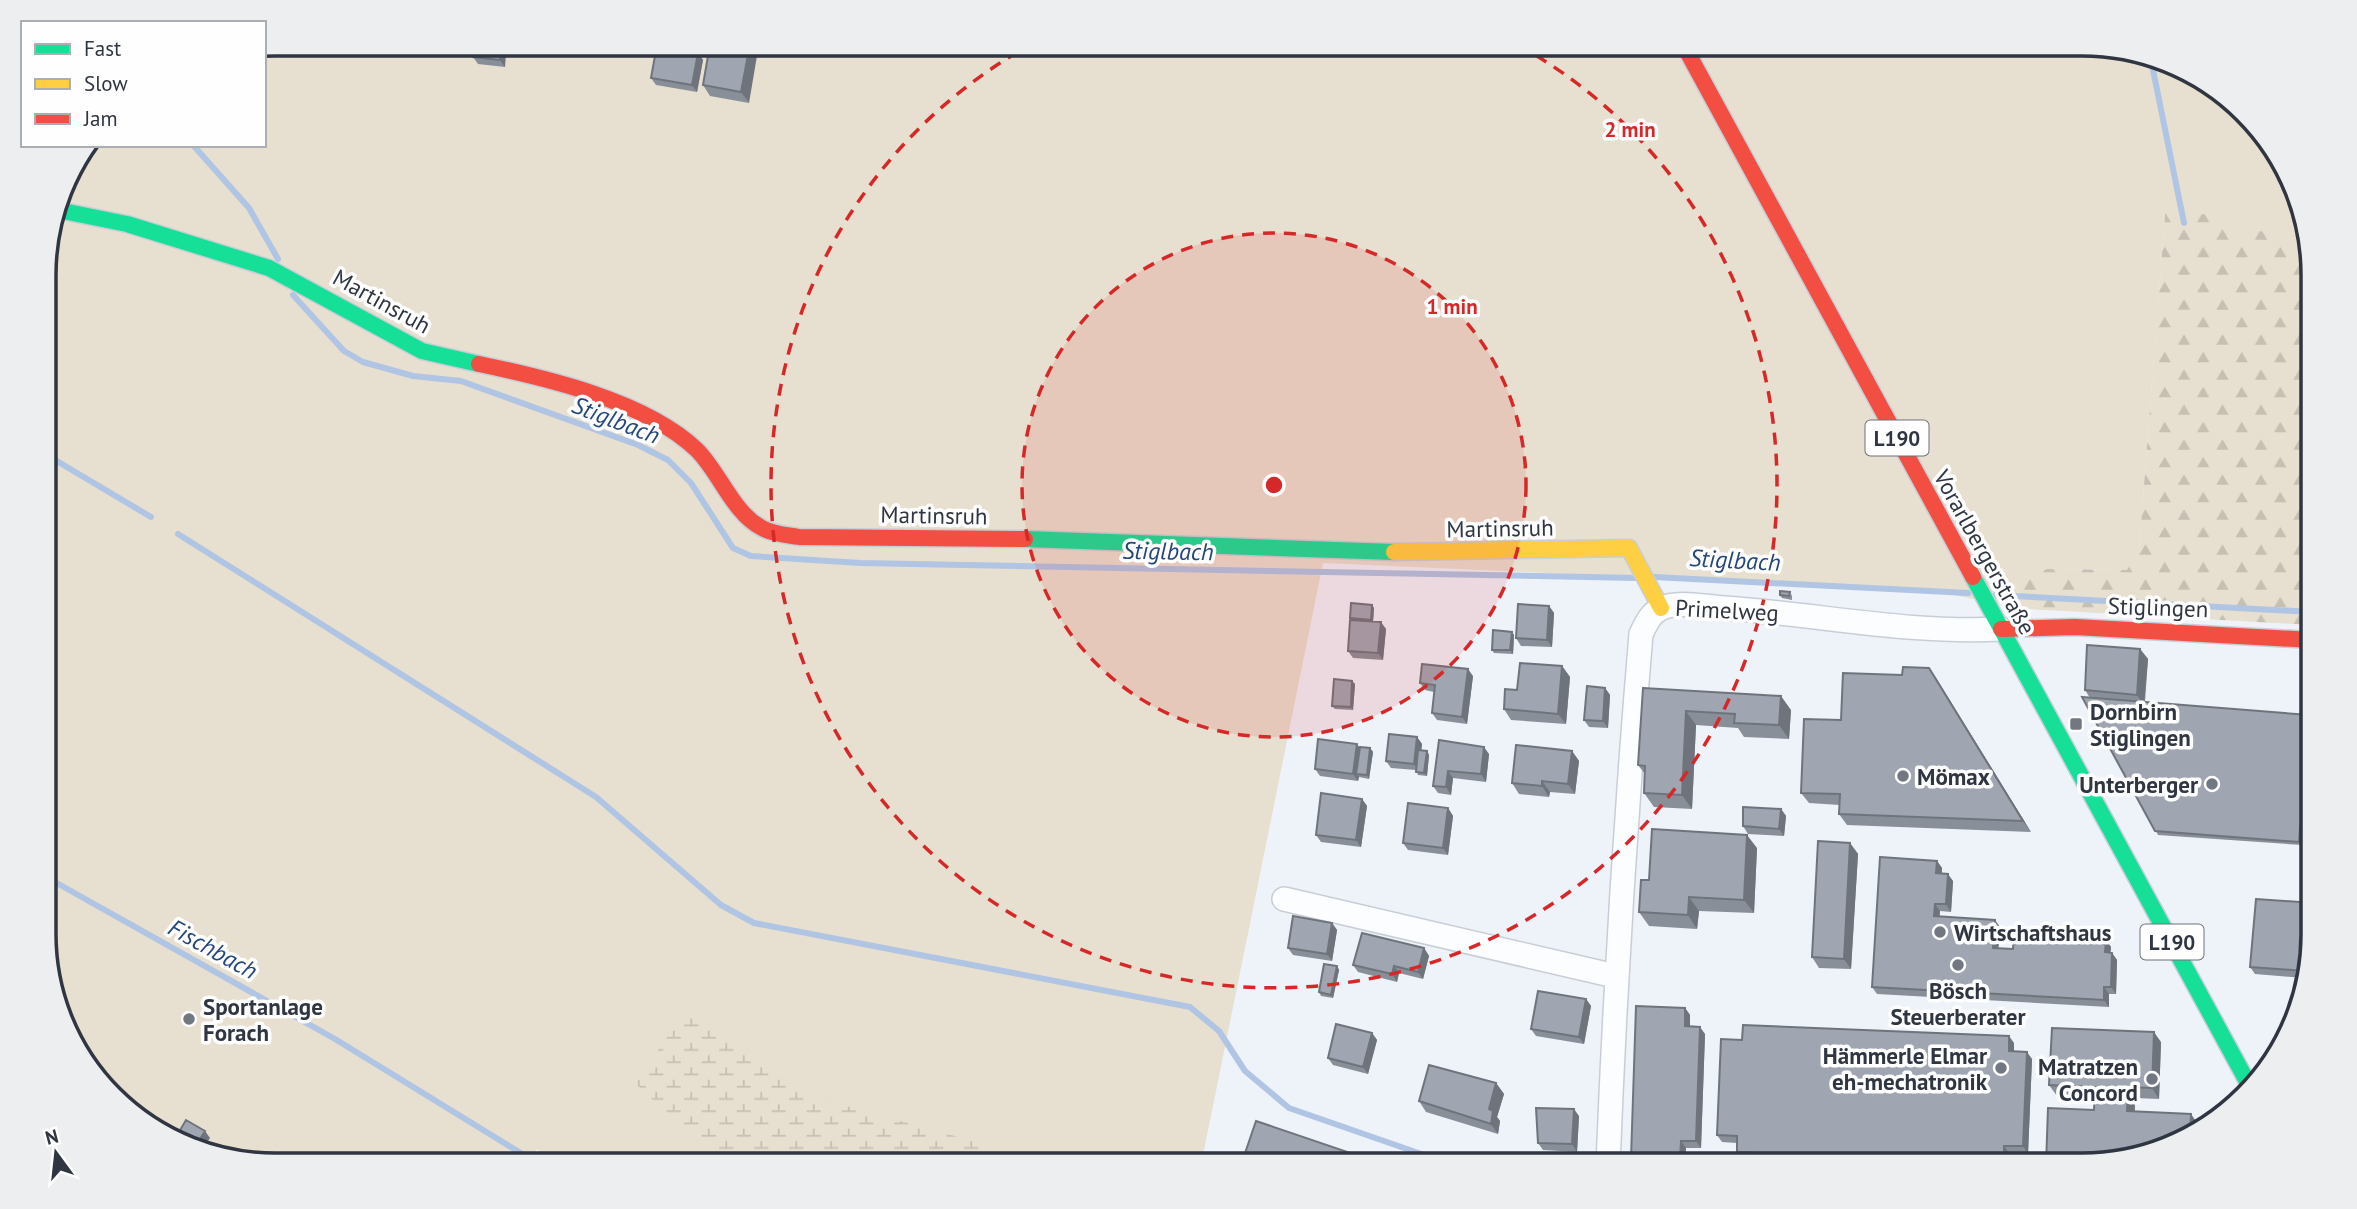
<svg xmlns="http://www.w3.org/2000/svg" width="2357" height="1209" viewBox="0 0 2357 1209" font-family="'PT Sans',sans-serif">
<defs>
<pattern id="forest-firs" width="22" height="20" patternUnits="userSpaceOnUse" patternTransform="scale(1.75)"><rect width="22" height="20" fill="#e7dfcf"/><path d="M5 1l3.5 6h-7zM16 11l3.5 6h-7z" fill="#c6c0b3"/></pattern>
<pattern id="wetland-marsh" width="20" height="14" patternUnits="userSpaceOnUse" patternTransform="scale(1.75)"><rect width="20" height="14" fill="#e7dfcf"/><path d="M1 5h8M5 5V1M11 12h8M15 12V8" fill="none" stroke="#c6c0b3"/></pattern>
</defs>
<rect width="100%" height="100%" fill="#eef2f9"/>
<!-- green -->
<path fill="#e7dfcf" d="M275 44H2082L2184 67 2274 146 2311 246 2166 204 2139 549 2128 570 2047 569 2014 581 2029 609 1926 590 1323 563 1201 1165H553L537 1149 528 1165H275L173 1142 91 1074 46 964 44 260 68 173 89 145H264V46Z"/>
<!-- forest -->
<path fill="url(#forest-firs)" d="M2166 203 2311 246 2312 625 2029 609 2014 581 2047 569 2127 570 2139 549Z"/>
<!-- wetland -->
<path fill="url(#wetland-marsh)" d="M683 1012 800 1093 1058 1165H722L636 1084Z"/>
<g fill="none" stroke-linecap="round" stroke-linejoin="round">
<!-- stream -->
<path stroke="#b0c4e3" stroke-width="6" d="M2151 60 2184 223
M193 145 249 208 278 259
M293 295 344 351 363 362 413 376 461 381 638 445 668 460 691 483 733 548 751 556 860 563 1636 578
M45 454 151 517
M178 534 596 797 721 905 754 923 1190 1007 1219 1031 1245 1071 1289 1108 1453 1165
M1654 577 1968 593
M1996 595 2312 612
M46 877 335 1039 540 1165"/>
<defs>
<path id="street" d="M1284 899 1615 976
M1608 1165C1615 988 1626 811 1641 634 1646 624 1650 614 1660 609 1676 600 1706 607 1724 608 1816 614 1909 634 2001 629"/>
<path id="fast" d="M58 210 127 224 269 268 422 351 479 364
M1025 539 1394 552
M1973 577 2248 1083"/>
<path id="slow" d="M1394 552 1629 548 1661 608"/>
<path id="jam" d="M1683 44 1973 577
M479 364C546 378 646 401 697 450 720 473 733 513 762 528 772 534 788 535 799 537L1025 539
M2001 629 2075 627 2312 640"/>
</defs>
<!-- street casing -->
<use href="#street" stroke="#c8ced7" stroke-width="26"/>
<!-- fast casing -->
<use href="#fast" stroke="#c8ced7" stroke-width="19"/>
<!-- slow casing -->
<use href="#slow" stroke="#c8ced7" stroke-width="19"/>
<!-- jam casing -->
<use href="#jam" stroke="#c8ced7" stroke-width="19"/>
<!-- street -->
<use href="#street" stroke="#fcfdfe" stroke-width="23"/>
<!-- fast -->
<use href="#fast" stroke="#16e098" stroke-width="16"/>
<!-- slow -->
<use href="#slow" stroke="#ffcf43" stroke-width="16"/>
<!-- jam -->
<use href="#jam" stroke="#f24e42" stroke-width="16"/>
</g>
<!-- wall -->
<path fill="#898f98" d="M710 44 749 103 710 96 703 85Z
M506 46 505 67 478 64 473 57Z
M698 53 703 60 697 92 656 85 651 78Z
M1790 592 1792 596V600L1782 598 1780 595Z
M1372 605 1374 608 1373 621 1386 629 1383 660 1353 658 1348 651 1351 620 1350 618Z
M1549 606 1554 613 1552 647 1521 646 1516 638Z
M1512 632 1514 635 1513 654 1494 653 1492 650Z
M2140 649 2148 659 2145 702 2312 719 2302 845 2158 835 2090 698 2085 690Z
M1562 666 1570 677 1566 724 1511 720 1504 709Z
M1473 676 1467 724 1437 720 1432 713 1434 692 1425 690 1420 683Z
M1936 678 2031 832 1847 825 1839 814 1840 805 1809 803 1801 793 1841 720Z
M1352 681 1355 684 1353 710 1335 709 1332 706Z
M1605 688 1610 695 1608 728 1589 727 1584 720Z
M1643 688 1791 710 1789 739 1744 737 1738 728 1696 725 1692 809 1654 807 1644 793 1645 774 1638 765Z
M1417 737 1422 744 1421 751H1427L1429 755 1427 776 1418 775 1416 770 1391 768 1386 761Z
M1439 740 1489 754 1486 782 1453 778 1451 795 1438 793 1433 786Z
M1370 748 1373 752 1369 779 1359 777 1358 781 1320 776 1315 769Z
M1572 751 1579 761 1575 794 1550 792 1549 797 1519 794 1512 783Z
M1362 799 1367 806 1361 847 1321 842 1316 835Z
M1448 808 1453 816 1448 855 1408 850 1403 843Z
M1781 809 1786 816 1784 836 1748 834 1743 826Z
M1850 843 1858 854 1851 969 1819 968 1812 957Z
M1757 848 1754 913 1699 911 1697 929 1649 926 1639 912 1649 880Z
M1937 861 1942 868V873L1953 881 1951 912 1940 911 1939 917 2000 927 1998 948 2013 949 2083 938 2106 940 2111 947 2110 952 2112 953 2117 960 2116 994H2109V1007L1877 994 1872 987Z
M1332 923 1337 930 1332 961 1293 955 1288 948Z
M2313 934 2303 978 2255 974 2250 967Z
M1424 948 1429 956 1423 979 1399 973 1397 982 1358 972 1353 965Z
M1337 966 1339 970 1333 998 1321 996 1319 992Z
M1586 999 1591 1006 1584 1044 1536 1036 1531 1029Z
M1685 1008 1690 1015V1027L1705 1034 1701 1148H1686L1685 1165H1635L1631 1159Z
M1372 1033 1377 1040 1368 1074 1333 1065 1328 1058Z
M1742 1040 2014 1043V1052L2032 1059 2028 1154 2009 1153V1165H1890L1742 1159 1737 1152V1143L1722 1142 1717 1135Z
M2161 1042 2159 1099 2135 1098V1111L2198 1124 2094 1110V1097L2057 1096 2049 1085Z
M1496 1083 1504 1094 1497 1117 1500 1121 1498 1134 1426 1112 1419 1101Z
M1579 1116 1577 1152 1543 1150 1538 1143Z"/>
<!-- shaded-wall -->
<path fill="#6f747c" d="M501 44H505L506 46 505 67 500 60Z
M750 44H759L749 103 741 92Z
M698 53 703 60 697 92 692 85Z
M1372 605 1374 608 1373 623 1371 620Z
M1549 606 1554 613 1552 647 1547 640Z
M1381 622 1386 629 1383 660 1378 653Z
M1512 632 1514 635 1513 654 1510 650Z
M2140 649 2148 659 2144 705 2137 695Z
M1562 666 1570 677 1566 724 1558 714Z
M1929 668 1936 678 2031 832 2023 821Z
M1468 669 1473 676 1467 724 1462 717Z
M1352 681 1355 684 1353 710 1351 707Z
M1605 688 1610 695 1608 728 1603 721Z
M1781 696 1791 710 1789 739 1779 725Z
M1686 711 1696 725 1692 809 1682 795Z
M2309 715 2312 719 2302 845 2299 842Z
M1417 737 1422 744 1419 771 1414 764Z
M1357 744 1362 751 1356 774 1359 777 1358 781 1353 774Z
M1484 747 1489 754 1486 782 1481 774Z
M1370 748 1373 752 1369 779 1367 775Z
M1427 751 1429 755 1427 776 1424 773Z
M1572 751 1579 761 1575 794 1568 784Z
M1448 771 1453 778 1451 795 1446 787Z
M1542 781 1550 792 1549 797 1542 786Z
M1362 799 1367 806 1361 847 1356 840Z
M1448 808 1453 816 1448 855 1443 848Z
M1781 809 1786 816 1784 836 1779 829Z
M1747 835 1757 848 1754 913 1744 900Z
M1850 843 1858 854 1851 969 1844 959Z
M1937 861 1942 868 1941 880 1936 873Z
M1948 874 1953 881 1951 912 1946 904Z
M1689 897 1699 911 1697 929 1688 915Z
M1935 904 1940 911 1939 924 1934 916Z
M1995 920 2000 927 1998 955 1993 948Z
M1332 923 1337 930 1332 961 1327 954Z
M2106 940 2111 947 2110 959 2105 952Z
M1424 948 1429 956 1423 979 1418 972Z
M2112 953 2117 960 2116 994 2111 987Z
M1337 966 1339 970 1333 998 1331 995Z
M1394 966 1399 973 1397 982 1392 974Z
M2104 987 2109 994V1007L2104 1000Z
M1586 999 1591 1006 1584 1044 1579 1037Z
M1685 1008 1690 1015V1034L1685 1026Z
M1700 1027 1705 1034 1701 1148 1696 1141Z
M2154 1032 2161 1042 2159 1099 2152 1088Z
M1372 1033 1377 1040 1368 1074 1363 1067Z
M2009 1036 2014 1043V1059L2009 1051Z
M2027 1052 2032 1059 2028 1154 2023 1146Z
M1496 1083 1504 1094 1497 1117 1500 1121 1498 1134 1491 1124 1489 1109Z
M2128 1087 2135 1098 2134 1122 2127 1111Z
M1574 1109 1579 1116 1577 1152 1572 1144Z
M2191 1114 2198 1124V1130L2190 1133Z
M205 1131 210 1138 203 1149 195 1147Z
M1681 1141 1686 1148 1685 1165H1683L1680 1160Z
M2004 1146 2009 1153V1165H2005L2004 1162Z"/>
<!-- building -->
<path fill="#9fa6b1" stroke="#6f747c" stroke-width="2" d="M474 44H501L500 60 473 57Z
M710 44H750L741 92 703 85Z
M657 45 698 53 692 85 651 78Z
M1780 591 1790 592 1789 596 1780 595Z
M1351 603 1372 605 1371 620 1350 618Z
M1518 604 1549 606 1547 640 1516 638Z
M1350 620 1381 622 1378 653 1348 651Z
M1493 630 1512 632 1510 650H1492Z
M2087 645 2140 649 2137 695 2085 690Z
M1520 663 1562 666 1558 714 1504 709 1505 689 1517 690Z
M1422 664 1468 669 1462 717 1432 713 1435 685 1420 683Z
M1903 667 1929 668 2023 821 1839 814 1840 794 1801 793 1804 719 1841 720 1843 673 1902 675Z
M1334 679 1352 681 1351 707 1332 706Z
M1587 686 1605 688 1603 721 1584 720Z
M1643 688 1781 696 1779 725 1734 723 1735 714 1686 711 1682 795 1644 793 1645 766 1638 765Z
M2082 697 2309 715 2299 842 2155 831Z
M1389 734 1417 737 1414 764 1386 761Z
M1318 739 1357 744 1353 774 1315 769Z
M1439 740 1484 747 1481 774 1448 771 1446 787 1433 786Z
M1516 745 1572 751 1568 784 1542 781V786L1512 783Z
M1360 747 1370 748 1367 775 1356 774Z
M1418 750 1427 751 1424 773 1416 772Z
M1321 793 1362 799 1356 840 1316 835Z
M1408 803 1448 808 1443 848 1403 843Z
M1743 807 1781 809 1779 829 1743 826Z
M1652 829 1747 835 1744 900 1689 897 1688 915 1639 912 1641 880H1649Z
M1818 841 1850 843 1844 959 1812 957Z
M1880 857 1937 861 1936 873 1948 874 1946 904H1935L1934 916 1995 920 1993 948 2013 949 2014 934 2044 936V929L2078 931V938L2106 940 2105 952 2112 953 2111 987H2104V1000L1872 987Z
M2256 899 2313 903V934L2305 971 2250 967Z
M1293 916 1332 923 1327 954 1288 948Z
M1362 933 1424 948 1418 972 1394 966 1392 974 1353 965Z
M1324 964 1337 966 1331 995 1319 992Z
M1538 991 1586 999 1579 1037 1531 1029Z
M1636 1006 1685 1008V1026L1700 1027 1696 1141H1681L1680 1160 1631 1159Z
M1336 1024 1372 1033 1363 1067 1328 1058Z
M1743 1025 2009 1036V1051L2027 1052 2023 1146H2004V1162L1737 1152V1136L1717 1135 1721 1039 1742 1040Z
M2052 1028 2154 1032 2152 1088 2128 1087 2127 1111 2191 1114 2190 1133 2096 1165H2046L2048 1108 2094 1110 2095 1087 2049 1085Z
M1429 1065 1496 1083 1489 1109 1493 1111 1491 1124 1419 1101Z
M1536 1108 1574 1109 1572 1144 1538 1143Z
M186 1120 205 1131 195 1147 173 1142Z
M1256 1121 1374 1161 1372 1165H1241Z
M1382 1158 1403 1165H1379Z"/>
<!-- distance rings -->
<circle cx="1274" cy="485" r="252" fill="#d62828" fill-opacity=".12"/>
<g fill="none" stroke="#d62828" stroke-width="3.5" stroke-dasharray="12 9">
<circle cx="1274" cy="485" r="252"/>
<path d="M1518 45A503 503 0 1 1 1030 45"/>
</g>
<!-- markers -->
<g fill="#727882" stroke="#fefefe" stroke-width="2.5">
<rect x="2069" y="717" width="14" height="14" rx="3.5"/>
<circle cx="1903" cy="776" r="7"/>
<circle cx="2212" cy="784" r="7"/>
<circle cx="1940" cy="932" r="7"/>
<circle cx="1958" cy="965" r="7"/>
<circle cx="189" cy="1019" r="7"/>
<circle cx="2001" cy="1068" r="7"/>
<circle cx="2152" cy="1079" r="7"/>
</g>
<g text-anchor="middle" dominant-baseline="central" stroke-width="7" stroke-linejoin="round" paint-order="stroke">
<!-- shield labels -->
<g fill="#fefefe" stroke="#6d727a" stroke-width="2">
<rect x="1865.5" y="420.5" width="63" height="35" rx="5"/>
<rect x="2140.5" y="924.5" width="63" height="35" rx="5"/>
</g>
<g font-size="21" font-weight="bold" fill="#2f3642">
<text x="1897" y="438">L190</text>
<text x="2172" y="942">L190</text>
</g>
<!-- street labels -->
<g font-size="23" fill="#2f3642" stroke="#fefefe">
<text transform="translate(382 301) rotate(29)">Martinsruh</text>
<text transform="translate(934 515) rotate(1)">Martinsruh</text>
<text transform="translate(1500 528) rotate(-1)">Martinsruh</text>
<text transform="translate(1985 552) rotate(61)">Vorarlbergerstraße</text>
<text transform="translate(2158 607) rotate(2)">Stiglingen</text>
<text transform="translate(1727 610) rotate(3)">Primelweg</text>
</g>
<!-- poi labels -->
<g font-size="23" font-weight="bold" fill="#2f3642" stroke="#fefefe" text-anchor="start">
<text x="2090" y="711">Dornbirn<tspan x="2090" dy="26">Stiglingen</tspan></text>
<text x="1917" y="776">Mömax</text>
<text x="2198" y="784" text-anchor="end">Unterberger</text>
<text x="1954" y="932">Wirtschaftshaus</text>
<text x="1958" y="990" text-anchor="middle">Bösch<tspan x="1958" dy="26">Steuerberater</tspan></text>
<text x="203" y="1006">Sportanlage<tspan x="203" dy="26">Forach</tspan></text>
<text x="1987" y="1055" text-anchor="end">Hämmerle Elmar<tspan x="1987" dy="26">eh-mechatronik</tspan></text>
<text x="2138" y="1066" text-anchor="end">Matratzen<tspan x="2138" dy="26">Concord</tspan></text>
</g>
<!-- water labels -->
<g font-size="24" font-style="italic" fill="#24467b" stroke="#fefefe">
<text transform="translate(616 420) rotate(21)">Stiglbach</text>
<text transform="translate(1168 551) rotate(1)">Stiglbach</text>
<text transform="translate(1735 560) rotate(3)">Stiglbach</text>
<text transform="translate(213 949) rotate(29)">Fischbach</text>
</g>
</g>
<!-- crop -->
<path d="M0 0H2357V1209H0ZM275 56H2082A219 219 0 0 1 2301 275V934A219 219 0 0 1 2082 1153H275A219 219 0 0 1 56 934V275A219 219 0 0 1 275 56Z" fill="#edeeef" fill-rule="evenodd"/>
<path fill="none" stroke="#2f3642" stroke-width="3.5" d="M275 56H2082A219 219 0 0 1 2301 275V934A219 219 0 0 1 2082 1153H275A219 219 0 0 1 56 934V275A219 219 0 0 1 275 56Z"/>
<circle cx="1274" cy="485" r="10" fill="#d62828" stroke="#fefefe" stroke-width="3.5"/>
<g font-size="21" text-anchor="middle" font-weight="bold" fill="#d62828" stroke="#fefefe" stroke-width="7" stroke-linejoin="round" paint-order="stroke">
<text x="1630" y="137">2 min</text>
<text x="1452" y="314">1 min</text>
</g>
<!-- legend -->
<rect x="21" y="21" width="245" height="126" fill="#fefefe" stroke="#abaeb3" stroke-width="2"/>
<rect x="35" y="44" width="35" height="10" fill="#16e098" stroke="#abaeb3" stroke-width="2"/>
<text x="84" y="56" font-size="21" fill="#2f3642">Fast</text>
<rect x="35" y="79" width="35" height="10" fill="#ffcf43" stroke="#abaeb3" stroke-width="2"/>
<text x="84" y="91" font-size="21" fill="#2f3642">Slow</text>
<rect x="35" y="114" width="35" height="10" fill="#f24e42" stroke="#abaeb3" stroke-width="2"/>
<text x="84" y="126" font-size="21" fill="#2f3642">Jam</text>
<!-- north arrow -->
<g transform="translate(56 1153) rotate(345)" stroke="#fefefe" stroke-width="5" paint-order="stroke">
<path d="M0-5L12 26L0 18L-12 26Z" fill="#2f3642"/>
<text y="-10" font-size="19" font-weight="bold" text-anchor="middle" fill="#2f3642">N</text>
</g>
</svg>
